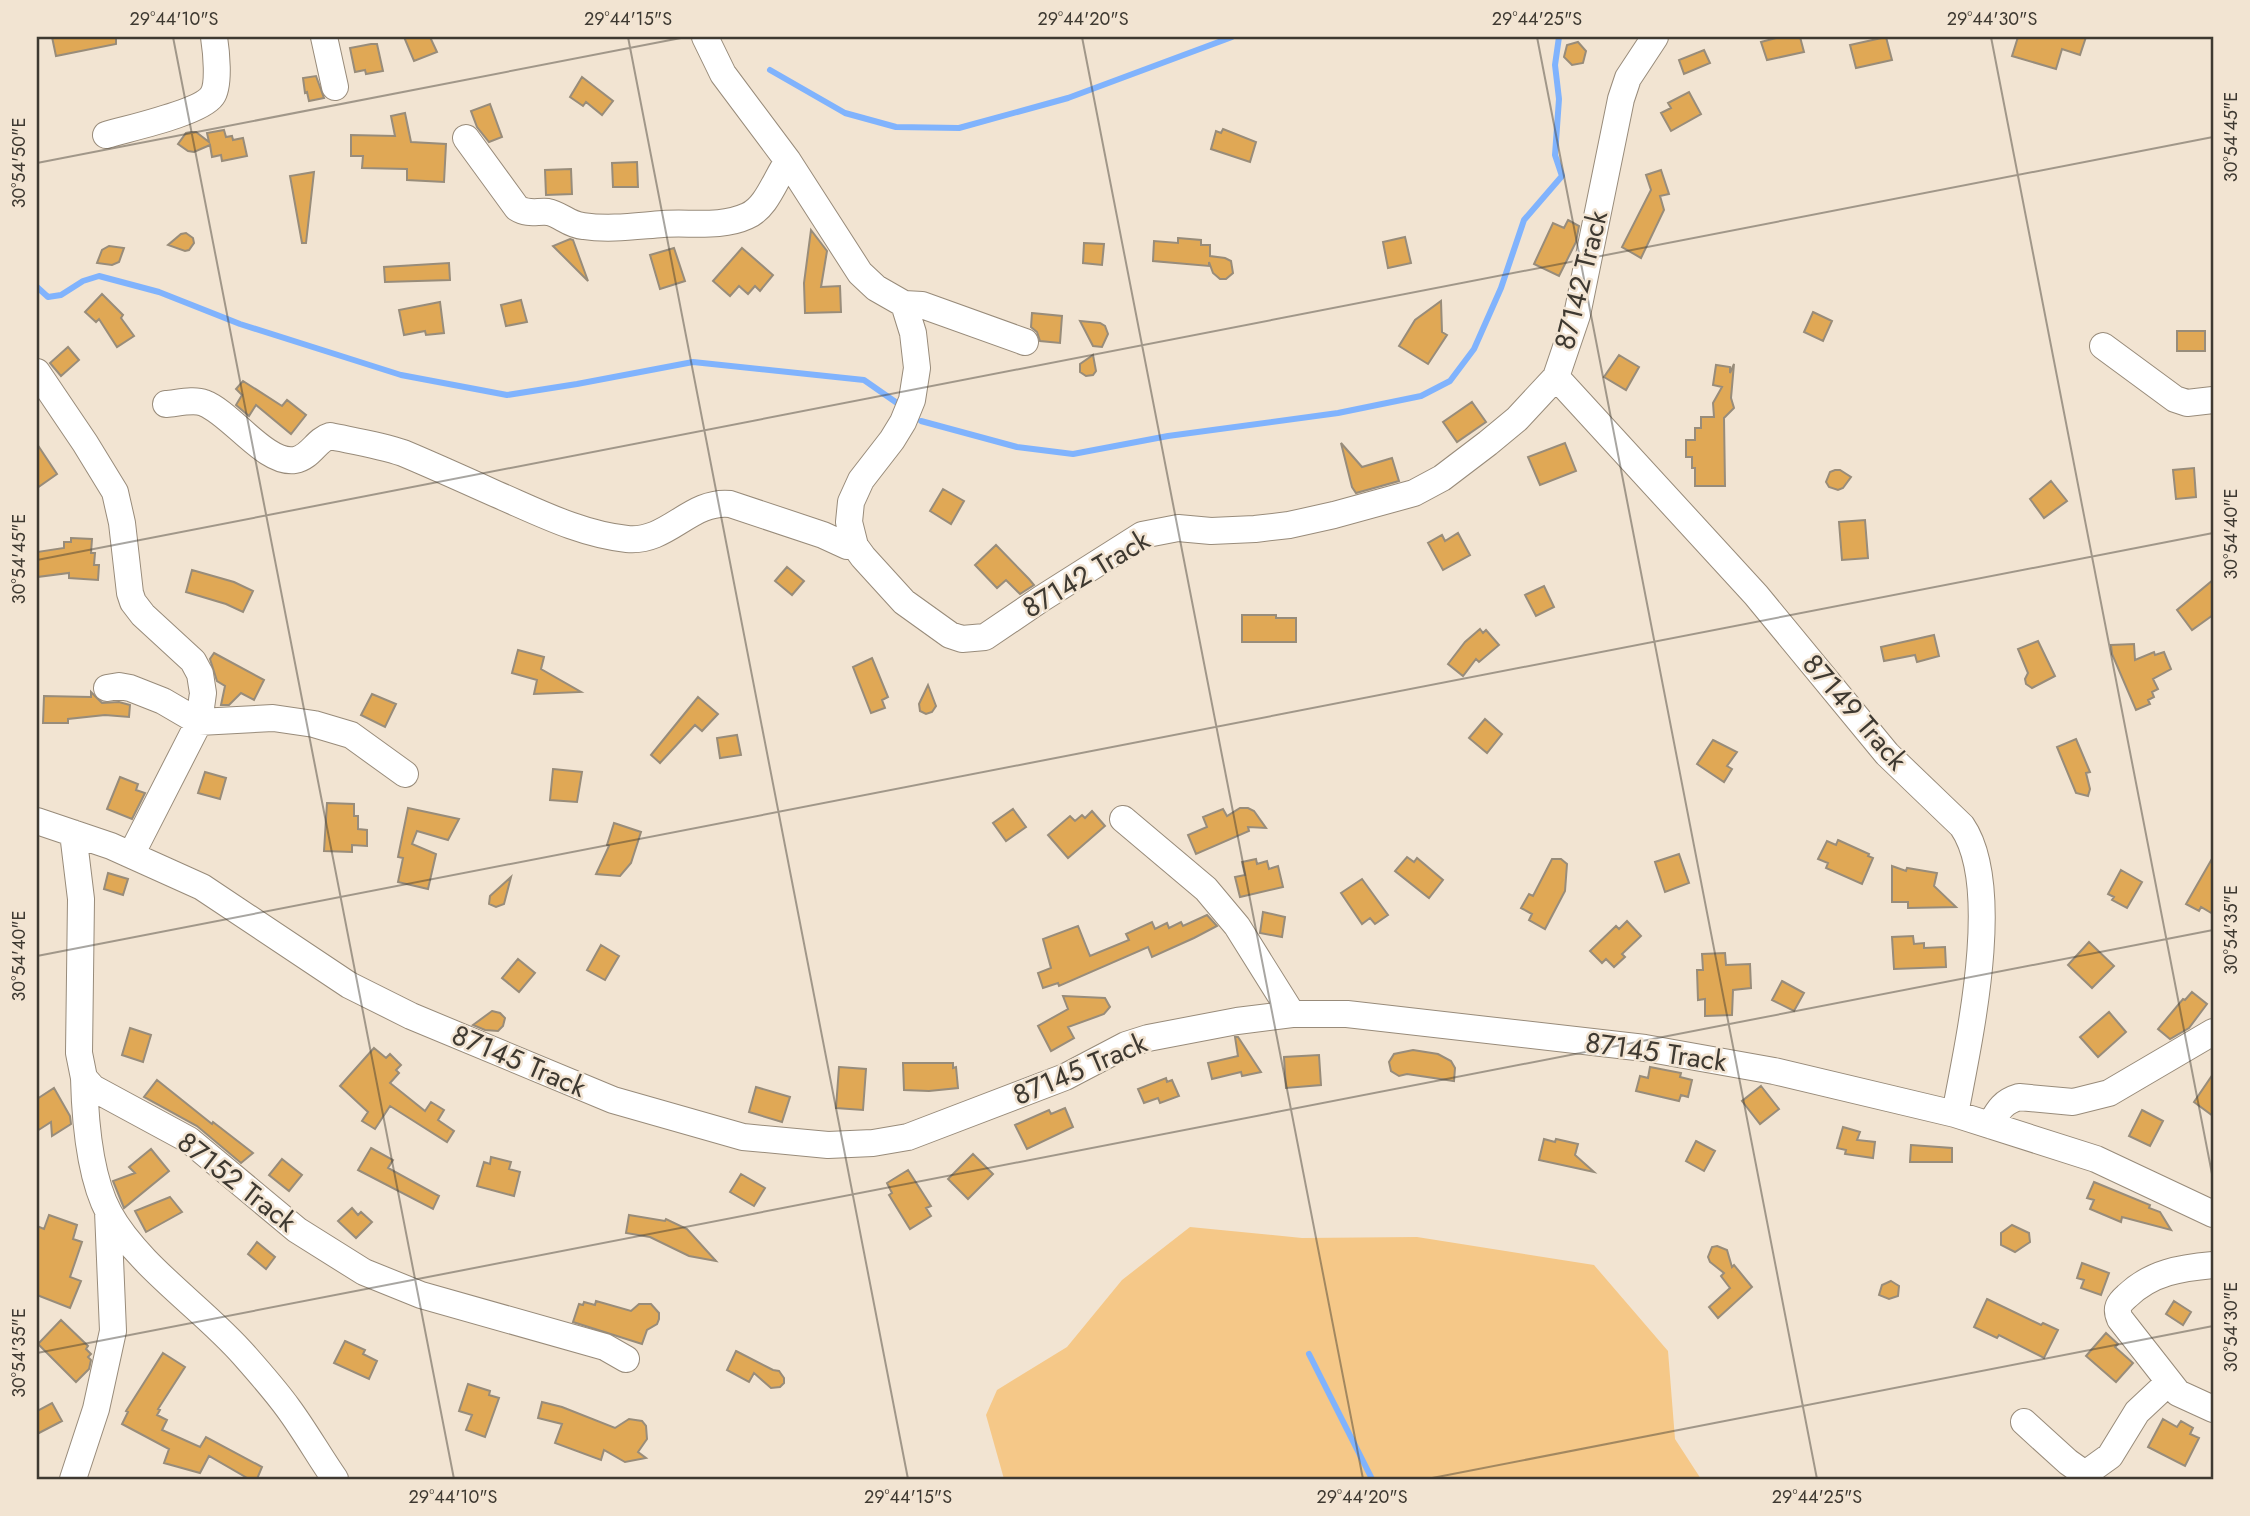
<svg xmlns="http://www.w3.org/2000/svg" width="2250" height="1516" viewBox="0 0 2250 1516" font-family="Jost,sans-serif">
<rect width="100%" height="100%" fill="#f2e4d2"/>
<!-- green -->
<path fill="#f5c888" d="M1190 1227 1302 1238 1417 1237 1594 1265 1668 1351 1675 1439 1701 1479H1004L986 1415 997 1390 1067 1347 1122 1280Z"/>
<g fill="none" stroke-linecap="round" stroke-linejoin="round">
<!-- stream -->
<path stroke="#80b3fd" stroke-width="6" d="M770 70 845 113 896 127 959 128 1068 98 1232 37
M37 287 48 297 61 295 83 281 99 276 159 292 240 324 401 375 507 395 577 384 693 362 864 380 897 403
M921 421 1017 447 1073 454 1168 436 1338 413 1421 396 1450 381 1474 349 1501 288 1524 220 1562 176 1555 155 1559 99 1555 65 1559 37
M1309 1354 1372 1479"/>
</g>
<!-- building -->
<path fill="#e0a855" stroke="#988c7a" stroke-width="2" d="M52 37H116V44L56 56Z
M404 37H430L437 52 414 61Z
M1780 37H1800L1804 52 1767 60 1761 42Z
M1886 37 1892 60 1856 68 1850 45Z
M2018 37H2086L2080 55 2062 49 2056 69 2012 56Z
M1578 42 1586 51 1583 63 1572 65 1564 57 1567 45Z
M371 44H377L383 71 366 74 365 70 355 72 350 48Z
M1704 50 1710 63 1684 74 1679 60Z
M316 76 324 98 309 101 307 92 305 93 303 78Z
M582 77 613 101 602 115 586 102 583 106 570 97Z
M1689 92 1701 114 1671 131 1661 113 1671 108 1668 103Z
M490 104 502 137 489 142 477 127 471 111Z
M405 113 411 142 446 144 444 182 407 180V169L362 168 363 156H351V135L395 136 391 116Z
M1223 129 1256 142 1250 162 1211 149 1216 131 1221 133Z
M224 130 226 137 232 136 233 140 243 138 247 156 222 161 221 155 212 157 210 145 194 152 188 151 178 144 186 133 191 132H196L209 142 207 133Z
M637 162 638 187H613L612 163Z
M571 169 572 194 546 195 545 170Z
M1661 170 1669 194 1660 196 1664 210 1641 258 1622 247 1651 190 1646 175Z
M314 172 306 243H302L290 176Z
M1568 220 1579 226 1576 242 1559 276 1534 264 1553 223 1564 228Z
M811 230 827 251 821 287 840 286 841 312 805 313 804 283Z
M186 233 193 238 194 243 189 250 185 251 168 245 181 234Z
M1405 237 1411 263 1388 268 1383 242Z
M1178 238 1201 240V245H1210V256L1225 258 1231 261 1233 273 1226 279H1220L1213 273 1209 262V266L1153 261 1154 241 1178 243Z
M570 239 573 240 588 281 553 246Z
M1084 243 1104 244 1102 265 1083 263Z
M109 246 124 248 119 262 112 265 97 263 102 250Z
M674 248 685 281 660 289 650 255Z
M742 248 773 275 760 291 755 286 748 294 739 286 730 296 713 281Z
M449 263 450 280 385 282 384 267Z
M102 294 123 315 121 318 134 336 117 347 99 319 96 322 85 312Z
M521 300 527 322 506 326 501 305Z
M1441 301 1442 332 1447 335 1428 364 1399 346 1415 320Z
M440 302 444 333 426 335 425 331 404 335 399 310Z
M1813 312 1832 321 1823 341 1804 332Z
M1032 313 1062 316 1060 343 1040 341 1037 332 1031 327Z
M1080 321 1100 323 1105 326 1108 334 1102 347 1093 346Z
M2177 331H2205V351H2177Z
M68 347 79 360 61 376 50 363Z
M1093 355 1096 371 1093 375 1086 376 1080 372V364Z
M1619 355 1639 367 1626 390 1604 377Z
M1734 364 1731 398 1734 408 1724 418 1725 486H1695V468H1692V457H1686V440H1695V428H1701V417H1714L1713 403 1722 387 1713 385 1716 365 1730 367V373Z
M243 381 282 406 287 400 306 415 291 434 256 405 249 416 236 405 242 395 236 389Z
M1472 402 1486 422 1457 442 1443 422Z
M1341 443 1362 467 1392 458 1399 481 1356 493 1352 487Z
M1565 443 1576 471 1540 485 1528 457Z
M37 444 57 474 37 488Z
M2194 468 2196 497 2176 499 2173 470Z
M1835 470H1840L1851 477 1843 488 1838 490 1829 487 1826 482 1830 472Z
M2051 481 2067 501 2044 518 2030 499Z
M943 489 964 501 951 524 930 511Z
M1865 520 1868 558 1842 560 1839 522Z
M1458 533 1470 555 1443 570 1428 543 1442 535 1445 541Z
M71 538 92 539 91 553H95L94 565H99L98 580 69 578V573L37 577V552L64 548V542H71Z
M996 545 1029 579 1034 585 1020 594 1006 580 997 588 975 565Z
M787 567 804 581 792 595 775 581Z
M192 570 234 582 253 591 243 612 226 604 186 592Z
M2213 580V615L2192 630 2177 610Z
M1544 586 1554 607 1536 616 1525 595Z
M1242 615H1276V618H1296V642H1242Z
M1480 629 1483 633 1486 630 1499 645 1479 662 1476 659 1463 676 1448 664 1465 642Z
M1934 635 1939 656 1917 662 1915 655 1884 661 1881 647Z
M2038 641 2055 676 2032 688 2026 684 2025 679 2028 673 2018 649Z
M2134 644 2135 660 2154 652 2155 655 2164 652 2171 669 2153 679 2158 689 2152 692 2154 697 2148 700 2150 704 2136 710 2112 654 2111 645Z
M518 650 544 657 541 669 581 692 534 694 537 680 512 673Z
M214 653 264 680 254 700 241 693 229 705H221L225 686 217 681 210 659Z
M872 658 888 697 882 700 885 708 871 713 853 667Z
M928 685 936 706 932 712 926 714 920 711 919 704Z
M91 692 102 703 119 702 130 705 129 717 105 715 68 719V723H43L44 696 91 697Z
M372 694 396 704 385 727 361 715Z
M698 697 718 714 702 731 695 725 660 763 651 755Z
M1485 719 1502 734 1487 753 1469 738Z
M737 735 741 755 720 758 717 738Z
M2076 739 2090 772 2086 773 2090 789 2088 796 2076 793 2057 747Z
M1713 740 1737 752 1727 766 1732 769 1724 782 1697 764Z
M553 769 582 772 577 802 550 800Z
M205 772 226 778 220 799 198 793Z
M120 777 138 784 136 790 145 793 132 819 107 809Z
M327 803 354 804V816H358V829L367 830V846L352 845V852L324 851Z
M408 808 459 819 448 840 417 831 412 844 436 854 428 889 398 882 403 858 398 857Z
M1240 808H1248L1254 811 1266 828 1248 827 1249 831 1196 854 1188 835 1207 827 1203 817 1223 809 1227 816Z
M1013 809 1026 827 1006 841 993 823Z
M1092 811 1105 826 1068 858 1048 835 1070 816 1075 821 1082 815 1085 818Z
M614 823 641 832 631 863 620 876 596 874 609 846 607 845Z
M1838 840 1869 854 1868 856 1873 858 1862 884 1826 868 1828 863 1818 859 1827 841 1836 845Z
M1679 854 1689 883 1665 892 1655 862Z
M1407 857 1414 862 1417 858 1443 880 1429 898 1395 871Z
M2213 857V914L2201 907 2199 911 2186 904Z
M1256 859 1257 864 1267 861 1269 869 1278 866 1283 887 1240 897 1235 877 1245 875 1242 862Z
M1552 859H1561L1567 864 1565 891 1545 929 1529 920 1532 914 1521 908 1529 894 1533 896Z
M1892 866 1906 871 1907 868 1937 873 1934 886 1956 907 1908 908V902H1892Z
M2121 870 2142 882 2127 908 2112 900 2114 897 2108 894Z
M108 873 128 879 123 895 104 889Z
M511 877 504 904 496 907 489 904 490 896Z
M1362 879 1388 915 1375 924 1370 918 1362 924 1341 893Z
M1263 912 1285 917 1282 937 1260 933Z
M1207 915 1217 926 1194 938 1152 957 1148 947 1059 986 1058 983 1043 988 1038 973 1051 968 1043 939 1078 926 1090 956 1129 940 1126 934 1152 922 1155 929 1167 923 1169 928 1181 922 1183 926Z
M1627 921 1641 936 1622 954 1625 957 1614 967 1606 959 1602 963 1590 951 1616 926 1619 929Z
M1913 936 1914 944 1924 943V948L1945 947 1946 967 1894 969 1892 937Z
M2089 942 2114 966 2092 988 2068 965Z
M601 945 619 956 605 980 587 970Z
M1725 953 1726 965 1750 964 1751 988 1733 990 1732 1015 1705 1016V999L1698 1000 1697 970H1703L1702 954Z
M518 959 535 973 519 992 502 978Z
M1782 981 1804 993 1794 1011 1772 1000Z
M2192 992 2207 1004 2189 1028 2170 1039 2158 1029 2183 999 2185 1000Z
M1063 996 1105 998 1110 1007 1104 1014 1068 1027 1074 1038 1051 1051 1038 1026 1068 1009Z
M492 1011 500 1013 505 1018 503 1026 498 1031 485 1030 473 1025Z
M2109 1012 2126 1032 2098 1057 2080 1037Z
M130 1028 151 1035 143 1062 122 1055Z
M1235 1037H1238L1261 1072 1242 1076 1241 1072 1212 1079 1208 1063 1238 1056Z
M374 1048 386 1058 390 1054 401 1065 396 1070 399 1073 390 1083 425 1111 431 1102 444 1110 438 1120 454 1131 447 1142 390 1106 375 1129 362 1121 368 1112 340 1086Z
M1413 1050 1438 1054 1451 1061 1455 1068 1454 1081 1407 1074 1399 1076 1391 1071 1389 1062 1394 1054Z
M1319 1055 1321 1085 1286 1088 1284 1057Z
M903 1063H953V1068L956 1067 958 1088 929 1091 904 1090Z
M839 1067 866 1069 863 1110 836 1108Z
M1650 1067 1681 1073 1680 1077 1692 1080 1688 1097 1681 1095 1679 1101 1636 1091 1640 1076 1648 1078Z
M2213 1074V1116L2194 1102Z
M1166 1078 1167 1082 1172 1080 1179 1096 1160 1103 1158 1098 1144 1103 1138 1089Z
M157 1080 212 1124 213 1122 253 1153 241 1163 197 1126 144 1097Z
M1761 1086 1779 1109 1760 1124 1742 1101Z
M756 1087 790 1097 782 1122 749 1112Z
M54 1088 70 1116 71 1124 52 1136 51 1122 37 1131V1099Z
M1065 1108 1073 1127 1027 1149 1015 1125 1049 1110 1051 1114Z
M2142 1110 2163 1121 2150 1146 2129 1136Z
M1843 1127 1860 1132 1857 1140 1875 1142 1873 1158 1845 1154 1846 1150 1837 1148Z
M1544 1139 1555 1142 1556 1139 1578 1144 1575 1155 1594 1172 1539 1160Z
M1696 1141 1715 1151 1704 1171 1686 1161Z
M1911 1145 1952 1148V1162H1910Z
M371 1148 393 1160 388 1168 439 1196 433 1209 358 1170Z
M151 1149 169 1171 124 1208 113 1181 135 1173 129 1167Z
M973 1154 993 1174 968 1199 948 1179Z
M491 1157 511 1162 509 1169 520 1172 514 1196 477 1186 484 1162 490 1164Z
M282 1159 302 1175 289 1191 269 1175Z
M908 1170 931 1206 926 1208 931 1216 910 1229 889 1195 892 1193 887 1183Z
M741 1174 765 1188 754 1206 730 1192Z
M2094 1182 2150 1205 2149 1208 2160 1212 2171 1230 2122 1217 2121 1222 2090 1209 2094 1200 2087 1198Z
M170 1197 182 1212 146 1232 135 1211Z
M352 1208 358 1215 361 1212 372 1222 356 1238 338 1221Z
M49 1215 77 1225 73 1239 82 1242 70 1277 81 1281 70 1308 37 1295V1226L44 1229Z
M629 1215 665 1221 666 1219 687 1229 716 1261 689 1256 650 1237 626 1233Z
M2012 1225 2029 1233 2030 1242 2015 1252 2001 1245V1233Z
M257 1242 275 1257 266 1269 248 1254Z
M1717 1246 1727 1250 1732 1267 1734 1265 1752 1287 1718 1318 1709 1307 1730 1288 1721 1276 1724 1273 1710 1262 1708 1257 1712 1247Z
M2082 1263 2109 1273 2101 1295 2081 1288 2084 1280 2077 1278Z
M1891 1281 1899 1286 1898 1296 1889 1299 1879 1295 1882 1285Z
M1987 1299 2041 1325 2043 1323 2058 1330 2044 1358 1999 1335 1997 1338 1974 1327Z
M596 1301 631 1311 639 1304H651L659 1313V1319L657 1324 647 1330 642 1344 573 1322 579 1304 583 1305 584 1302 595 1305Z
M2174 1301 2191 1312 2183 1325 2166 1314Z
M61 1320 88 1346 86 1349 91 1354 88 1357 91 1360 89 1369 76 1382 38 1344Z
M2106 1333 2118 1344 2115 1347 2133 1363 2116 1382 2086 1356Z
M345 1341 365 1350 363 1354 377 1361 369 1379 334 1363Z
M736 1351 773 1370 779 1371 784 1378V1383L780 1387 771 1388 754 1373 749 1382 727 1370Z
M163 1353 185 1367 158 1409 160 1410 157 1415 167 1420 162 1430 200 1447 206 1437 262 1467 257 1479H249L209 1456 200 1473 164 1463 169 1449 122 1424 128 1412 126 1411Z
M468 1384 490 1391 489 1395 499 1398 485 1437 466 1430 472 1415 459 1411Z
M542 1402 562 1407 615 1428 629 1419 642 1421 646 1426 647 1439 638 1452 646 1458 625 1462 604 1450 601 1460 555 1443 562 1424 538 1418Z
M52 1403 62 1421 37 1434V1411Z
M2163 1419 2177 1427 2181 1421 2193 1428 2190 1434 2199 1438 2185 1466 2148 1447Z"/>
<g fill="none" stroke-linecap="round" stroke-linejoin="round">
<defs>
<path id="minor" d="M324 37 335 87
M705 37 723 74 788 161 860 273 876 288 904 304 913 333 917 368 912 400 903 422 892 440 861 480 851 502 849 522 855 546 863 557 904 602 950 635 962 639 985 637 1041 599 1142 535 1178 528 1211 531 1255 529 1289 525 1334 515 1414 493 1442 478 1488 443 1517 419 1556 377 1577 315 1621 99 1628 78 1655 37
M106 135C129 128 200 113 212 96 220 85 216 50 214 37
M466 138 517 208C528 215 537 211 548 212 560 214 569 225 583 226 610 230 636 226 663 224 690 222 721 228 747 216 767 208 776 177 788 161
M904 304 922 305 1025 342
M2103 346 2175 399 2187 403 2213 400
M37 372 85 443 115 492 122 523 130 593 133 602 143 615 193 661 200 674 203 693 199 722 131 855
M1556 377 1756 595 1887 754 1962 826C2004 887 1968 1044 1955 1114
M166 404C178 403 194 399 204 403 231 413 266 465 295 460 311 457 316 440 330 436 354 441 380 445 403 453 434 466 465 480 496 494 538 512 580 534 627 539 668 543 690 500 730 504L823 535 847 546H855
M107 688 119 686 130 688 163 701 199 722 273 718 314 724 351 735 405 774
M1123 819 1206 889 1237 926 1292 1014
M37 821 111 846 202 887 349 985 411 1016 613 1100 743 1137 828 1145 873 1143 908 1137 1065 1077 1126 1045 1148 1038 1237 1021 1292 1014H1347L1645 1048 1774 1071 1955 1114 2096 1159 2213 1214
M73 833 81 899 79 1053 84 1078 93 1088 189 1140 297 1230 364 1272 421 1295 605 1347 626 1359
M84 1078C85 1119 89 1176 109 1213 138 1266 204 1309 244 1355 259 1372 275 1390 288 1408 305 1431 319 1456 335 1479
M1990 1125C1998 1111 2002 1102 2019 1097L2073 1102 2109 1093 2213 1032
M2213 1265C2181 1268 2152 1272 2127 1296 2119 1303 2115 1308 2120 1319L2178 1393 2213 1409
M2024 1422 2068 1462 2085 1474
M73 1479 96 1409 113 1331 108 1211
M2089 1479 2085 1474 2110 1456 2137 1412 2169 1382"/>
</defs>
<!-- minor casing -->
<use href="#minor" stroke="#988b7a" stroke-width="28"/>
<!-- minor -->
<use href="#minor" stroke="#fff" stroke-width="26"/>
</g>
<!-- ticks -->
<path fill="none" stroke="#3e3931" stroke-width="2" stroke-opacity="0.45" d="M173 37 454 1479M628 37 908 1479M1082 37 1363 1479M1537 37 1817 1479M1991 37 2213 1179M37 163 686 37M37 560 2213 137M37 956 2213 533M37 1353 2213 930M1427 1479 2213 1326"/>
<g text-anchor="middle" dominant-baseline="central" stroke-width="5" stroke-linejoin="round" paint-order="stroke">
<!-- street labels -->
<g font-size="28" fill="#3e3931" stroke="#f2e4d2">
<text transform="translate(1581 280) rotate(-76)">87142 Track</text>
<text transform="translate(1086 574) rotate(-31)">87142 Track</text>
<text transform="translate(1855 712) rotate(49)">87149 Track</text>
<text transform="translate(1656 1052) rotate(8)">87145 Track</text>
<text transform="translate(519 1061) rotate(23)">87145 Track</text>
<text transform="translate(1080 1069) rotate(-23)">87145 Track</text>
<text transform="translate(237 1182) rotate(38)">87152 Track</text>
</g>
</g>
<!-- border -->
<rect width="2250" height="1516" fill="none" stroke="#f2e4d2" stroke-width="77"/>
<rect x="38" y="38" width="2174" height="1440" fill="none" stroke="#3e3931" stroke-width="2.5"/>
<g font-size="18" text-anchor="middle" fill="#3e3931">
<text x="174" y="25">29°44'10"S</text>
<text x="628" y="25">29°44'15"S</text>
<text x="1083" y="25">29°44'20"S</text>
<text x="1537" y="25">29°44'25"S</text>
<text x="1992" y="25">29°44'30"S</text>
<text transform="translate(2231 137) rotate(-90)" y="6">30°54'45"E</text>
<text transform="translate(19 163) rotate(-90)" y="6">30°54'50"E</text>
<text transform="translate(2231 534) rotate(-90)" y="6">30°54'40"E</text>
<text transform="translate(19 559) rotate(-90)" y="6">30°54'45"E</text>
<text transform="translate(2231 930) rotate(-90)" y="6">30°54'35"E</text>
<text transform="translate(19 956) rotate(-90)" y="6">30°54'40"E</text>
<text transform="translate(2231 1327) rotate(-90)" y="6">30°54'30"E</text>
<text transform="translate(19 1353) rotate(-90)" y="6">30°54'35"E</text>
<text x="453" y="1503">29°44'10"S</text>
<text x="908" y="1503">29°44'15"S</text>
<text x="1362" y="1503">29°44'20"S</text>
<text x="1817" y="1503">29°44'25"S</text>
</g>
</svg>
